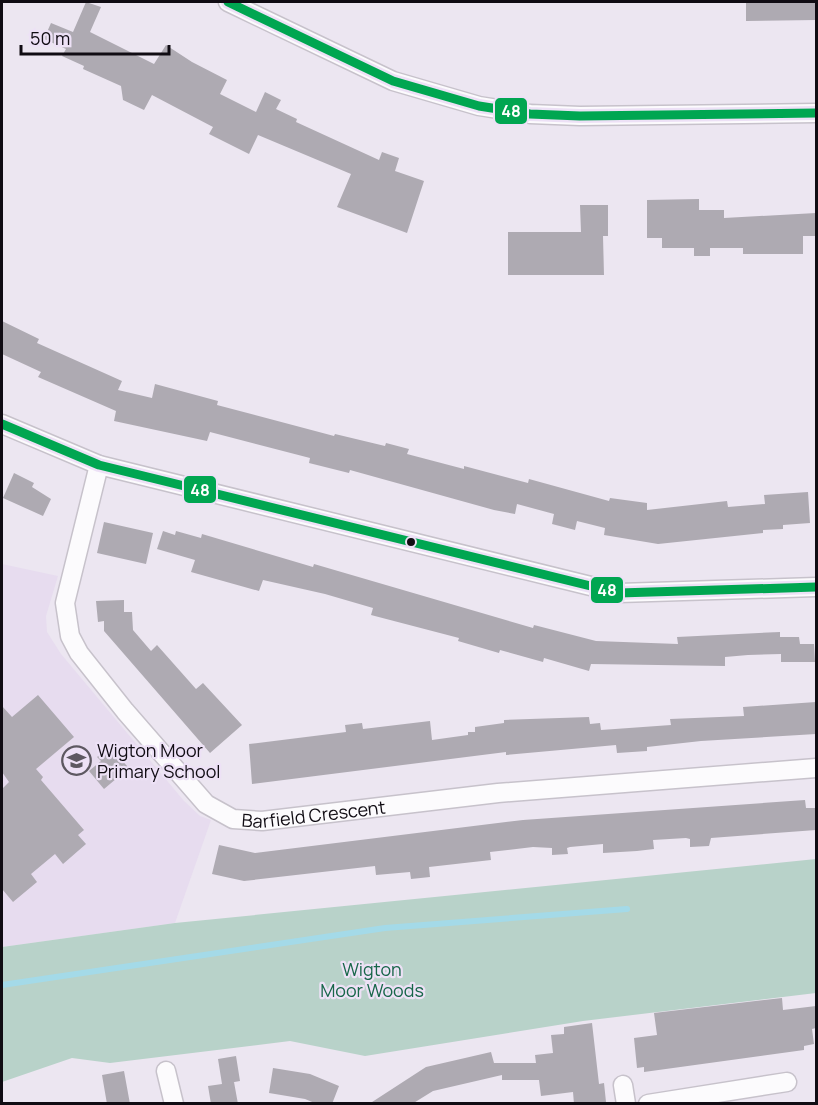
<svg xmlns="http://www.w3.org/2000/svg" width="818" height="1105" viewBox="0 0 818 1105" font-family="Manrope,sans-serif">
<rect width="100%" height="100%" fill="#ece6f1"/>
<!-- built -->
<path fill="#e7dcef" d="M2 564 58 576 46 616 47 632 61 654 184 801 200 816 211 820 175 923 2 947Z"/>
<!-- green -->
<path fill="#b8d2c9" d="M816 859V993L583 1021 365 1056 290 1041 110 1063 72 1058 2 1082V947L175 923Z"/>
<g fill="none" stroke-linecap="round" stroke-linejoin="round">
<!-- stream -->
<path stroke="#a4dae8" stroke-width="6" d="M2 985 385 928 627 909"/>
</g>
<!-- building -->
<path fill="#aeaab2" d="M86 2 101 7 90 32 154 64 166 45 192 62 227 80 220 94 256 112 265 92 281 100 276 109 297 119 296 122 379 160 382 152 399 158 395 171 424 181 407 233 337 207 351 174 258 135 249 154 209 134 213 127 152 95 144 110 123 100 121 86 83 69 84 66 62 56 66 49 44 39 51 23 73 32Z
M746 2H816V20L746 21Z
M699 199V210H724V218L816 213V236H803V254H743V248H710V256H694V248H662V238H647V200Z
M580 205H608V236H603L604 275H508V232H581Z
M2 321 39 339 37 343 122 381 118 390 152 398 155 384 218 401 217 405 334 436 335 434 385 446 386 443 409 449 407 454 464 469V466L528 483 529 479 609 501 610 498 647 503V510L727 501 728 507 765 504 764 495 808 492 810 523 783 525V529L763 530V533L658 544 604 535 605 528 577 521 575 530 552 524 554 514 517 504 515 514 494 510 350 470 349 473 309 463 310 458 210 432 207 441 114 421 116 411 38 377 41 372 2 354Z
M14 473 34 483 32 487 51 499 43 516 3 498Z
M104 522 153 533 146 564 97 553Z
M163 531 175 535 176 531 201 538 202 534 313 567 314 564 533 628 534 625 596 641 678 644 677 637 780 632V637H799L800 644H814L815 662H781V654L748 655 725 657V666L591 664 589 671 544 658 543 662 500 650 499 653 458 641 459 638 371 615 373 608 325 594 263 580 259 591 191 572 195 560 157 549Z
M124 600V612H132L133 630 151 651 157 645 196 689 203 683 242 725 210 753 104 631V621L98 622 96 601Z
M38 695 74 737 36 769 43 777 41 780 84 830 78 835 86 844 63 864 55 854 31 874 37 882 13 902 2 889V789L9 782 2 772V706L12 717Z
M816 702V734L701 741 647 747V751L617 753 616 745 506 755V752L252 784 249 744 346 732 345 725 362 723 363 729 430 721 432 740 468 735V732H475V727L504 723V720L589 717 590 724 600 723 601 730 671 725 670 719 744 716 743 707Z
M109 747 129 768 104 789 89 771 101 761 97 757Z
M805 800 806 808H816V830L711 838 709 846 690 847V839L686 838 653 840 654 849 637 851 603 853V844L570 847 567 848 568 854 552 855V848L533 847 490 852 491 860 429 867 430 877 411 879 410 872 376 875 375 866 244 881 212 874 219 845 255 853 523 820Z
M782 998 783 1010 816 1006V1028L812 1029 814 1044 804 1046V1050L644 1072V1067L637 1068 634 1038 657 1035 654 1013Z
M592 1023 599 1084 604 1083 606 1102 574 1104 573 1092 541 1096 539 1080H502V1075L433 1091 412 1104H369L426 1067 491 1052 494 1063H536L535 1055 553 1053 551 1035 564 1034V1027Z
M236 1056 240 1081 229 1083 234 1082 238 1104H211L208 1086 222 1084 218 1059Z
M273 1068 310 1074 339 1086 332 1104H317L305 1099 269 1093Z
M124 1071 130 1104H107L102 1075Z"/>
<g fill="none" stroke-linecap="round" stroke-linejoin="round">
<defs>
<g id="minor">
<path d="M228 2 393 81 479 106 530 114 580 116 816 113"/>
<path d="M2 424 99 465 619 593 816 587"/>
<path id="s1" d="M99 465 65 603 70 636 79 653 125 711 206 804 233 819 262 821 498 793 816 768"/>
<path d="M166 1071 174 1104"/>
<path d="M623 1085 626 1104"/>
<path d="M648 1104 787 1082"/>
</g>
</defs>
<!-- minor casing -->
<use href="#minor" stroke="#c7c2cb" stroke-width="21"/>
<!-- minor -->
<use href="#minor" stroke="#fcfbfd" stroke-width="18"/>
<defs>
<path id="bus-1" d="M228 2 393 81 479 106 530 114 580 116 816 113
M2 424 99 465 619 593 816 587"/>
</defs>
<!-- bus-1 casing -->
<use href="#bus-1" stroke="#ede1f6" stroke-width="14"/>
<!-- bus-1 -->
<use href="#bus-1" stroke="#00a651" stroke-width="9"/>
</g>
<!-- icons -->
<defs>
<symbol id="school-ring" viewBox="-11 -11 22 22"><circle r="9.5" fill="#ede1f6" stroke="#5d5861" stroke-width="1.5"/><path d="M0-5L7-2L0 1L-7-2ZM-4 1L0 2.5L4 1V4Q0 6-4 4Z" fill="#5d5861"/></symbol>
</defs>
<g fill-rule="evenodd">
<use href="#school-ring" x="60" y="744" width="33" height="33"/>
</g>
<!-- markers -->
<circle fill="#100c13" stroke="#ede1f6" stroke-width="2" cx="411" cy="542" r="5"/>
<g text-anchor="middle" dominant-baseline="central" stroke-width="4.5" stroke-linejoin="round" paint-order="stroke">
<!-- poi labels -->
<g font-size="18" fill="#100c13" stroke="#ede1f6" text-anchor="start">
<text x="97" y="750">Wigton Moor<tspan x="97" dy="21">Primary School</tspan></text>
</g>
<!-- street labels -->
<g font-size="18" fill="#100c13" stroke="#ede1f6">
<text stroke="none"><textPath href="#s1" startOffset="504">Barfield Crescent</textPath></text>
</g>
<!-- park labels -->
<g font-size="18" fill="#176649" stroke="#ede1f6">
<text x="372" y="969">Wigton<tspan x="372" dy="21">Moor Woods</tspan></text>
</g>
</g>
<g stroke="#ede1f6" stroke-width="2">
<rect x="494" y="97" width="34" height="28" rx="6" fill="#00a651"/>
<rect x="183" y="475" width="34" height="29" rx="6" fill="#00a651"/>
<rect x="590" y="576" width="34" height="28" rx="6" fill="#00a651"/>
</g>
<g font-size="16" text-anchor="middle" font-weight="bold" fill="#fff">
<text x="511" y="117">48</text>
<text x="200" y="496">48</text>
<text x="607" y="596">48</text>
</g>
<!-- border -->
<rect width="818" height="1105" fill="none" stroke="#100c13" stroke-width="6"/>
<!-- scale -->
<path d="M21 45v9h148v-9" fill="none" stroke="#100c13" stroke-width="3"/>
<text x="30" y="45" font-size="18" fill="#100c13" stroke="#ede1f6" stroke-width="4.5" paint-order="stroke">50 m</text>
</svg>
